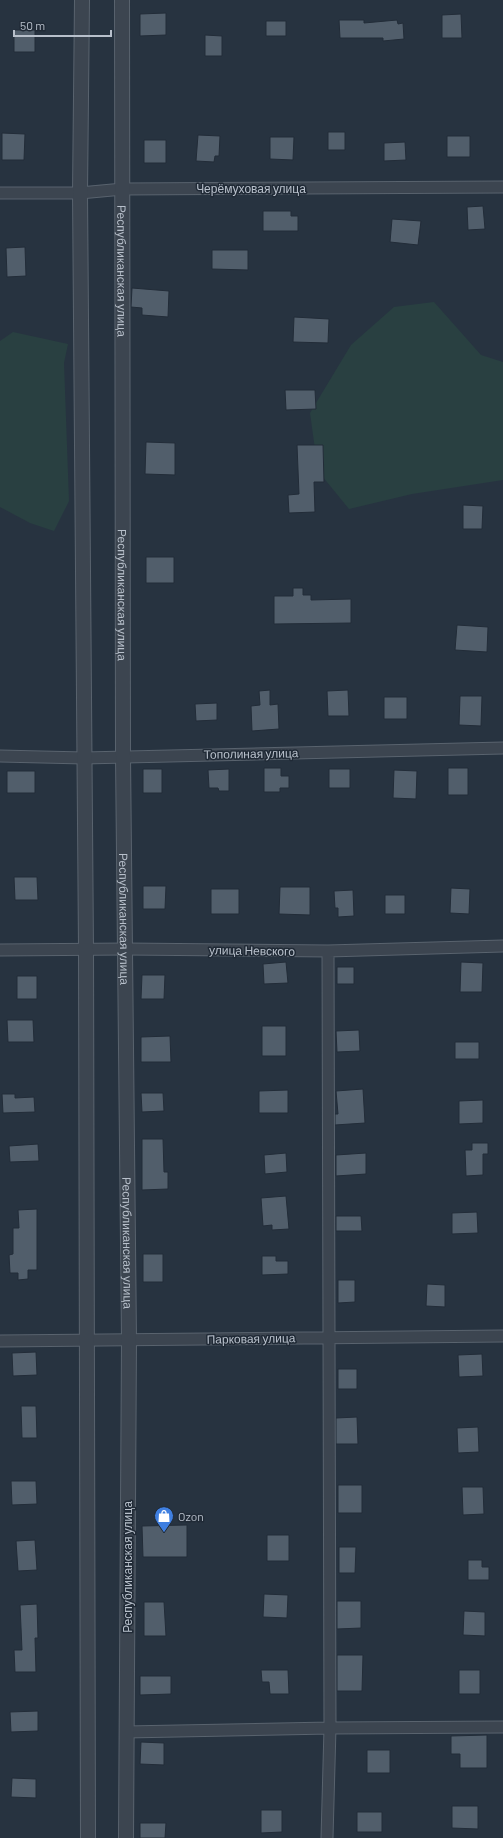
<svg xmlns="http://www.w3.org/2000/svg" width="503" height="1838" viewBox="0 0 503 1838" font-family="Barlow,sans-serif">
<rect width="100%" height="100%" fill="#273340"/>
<!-- green -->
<path fill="#294041" d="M434 302 481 355 503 362V480L412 494 349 509 318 471 310 413 351 345 394 307Z
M13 332 68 344 64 363 69 501 54 531 30 523 0 507V341Z"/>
<!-- building -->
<path fill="#515e6b" stroke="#222c38" d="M166 13V35L140 36V14Z
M461 14 462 38H442V15Z
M339 20H364V23L397 20 398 24 403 23 404 39 383 41V38H340Z
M266 21H286V36H266Z
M14 30H35V52H14Z
M205 35 222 36V56H205Z
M328 132H345V150H328Z
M2 133 25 134 24 160H2Z
M198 135 220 136 219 156H215L214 162 196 161Z
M447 136H470V157H447Z
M270 137H294L293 160 270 159Z
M144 140H166V163H144Z
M405 142 406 160 384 161V143Z
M483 206 485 229 468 230 467 207Z
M263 211H291V216H298V231H263Z
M392 219 421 221 418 245 390 242Z
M25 247 26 276 7 277 6 248Z
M212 250H248V270L212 269Z
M132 288 169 291 168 317 142 315V308L131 307Z
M294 317 329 319 328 343 293 342Z
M285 390H315L316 409 286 410Z
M146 442 175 443V475L145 474Z
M297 445H323L324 482H314L315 512 289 513 288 495 299 494Z
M463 505 483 506 482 529H463Z
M146 557H174V583H146Z
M293 588H303V595H311V600L351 599V623L274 624V596H293Z
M457 625 488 627 487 652 455 650Z
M270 690V705L278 704 279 729 252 731 251 706 260 705 259 691Z
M348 690 349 716H328L327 691Z
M460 696H482L481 726 459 725Z
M384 697H407V719H384Z
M217 703V720L196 721 195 704Z
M264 768H281V776H289V788H280V792H264Z
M448 768H468V795H448Z
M143 769H162V793H143Z
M229 769V791H219L218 788H209L208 770Z
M329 769H350V788H329Z
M394 770 417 771 416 799 393 798Z
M7 771H35V793H7Z
M14 877H37L38 900H15Z
M143 886H166L165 909H143Z
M280 887H310V915L279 914Z
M451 888 470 889 469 914 450 913Z
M211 889H239V914H211Z
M353 890 354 916 338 917V908H335L334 891Z
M385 895H405V914H385Z
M286 962 288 983 264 984 263 964Z
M461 962 483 963 482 992H460Z
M337 967H354V984H337Z
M142 975H165L164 999H141Z
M17 976H37V999H17Z
M7 1020H33L34 1042H8Z
M262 1026H286V1056H262Z
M359 1030 360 1051 337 1052 336 1031Z
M170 1036 171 1062H141V1037Z
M455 1042H479V1059H455Z
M363 1089 365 1123 335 1125V1114H338L336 1091Z
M288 1090V1113H259V1091Z
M141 1093H163L164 1111 142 1112Z
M2 1094H15V1098L34 1097 35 1112 3 1113Z
M483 1100V1123L459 1124V1101Z
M142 1139H163L164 1172H168V1189L142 1190Z
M472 1143H488V1154H483V1175L466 1176 465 1150H472Z
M38 1144 39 1161 10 1162 9 1146Z
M286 1153 287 1172 265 1174 264 1155Z
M366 1153V1174L336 1176V1155Z
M286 1196 289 1229 272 1230V1225L263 1226 261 1198Z
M37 1209V1270H28V1279L18 1280V1273H10L9 1255 13 1254V1228H19L18 1210Z
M477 1212 478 1233 452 1234V1213Z
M336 1216H361L362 1231H336Z
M143 1254H163V1282H143Z
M262 1256H276V1261H288V1274L262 1275Z
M338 1280H355V1302L338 1303Z
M427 1284 445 1285V1307L426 1306Z
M36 1352 37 1375 13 1376 12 1353Z
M482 1354 483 1376 459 1377 458 1355Z
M338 1369H357V1389H338Z
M21 1406H36L37 1438H22Z
M357 1417 358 1444H336V1418Z
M478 1427 479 1452 458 1453 457 1428Z
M11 1481H36L37 1504 12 1505Z
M338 1485H362V1513H338Z
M462 1487H483L484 1514 463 1515Z
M187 1525V1557H143L142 1526Z
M267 1535H289V1561H267Z
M35 1540 37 1570 18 1571 16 1541Z
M339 1547H356L355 1573H339Z
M468 1560H482V1567H489V1580H468Z
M264 1594 288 1595 287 1618 263 1617Z
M337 1601H361V1628L337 1629Z
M144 1602H164L166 1636H144Z
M37 1604 38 1638H35L36 1672H15L14 1650H22L20 1605Z
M464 1611 485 1612V1636L463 1635Z
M337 1655H363L362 1691H337Z
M261 1670H288L289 1694H270L269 1682H262Z
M459 1670H480V1694H459Z
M140 1676H171V1694L140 1695Z
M38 1711V1731L11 1732 10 1712Z
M487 1735V1768H460V1754H451V1736Z
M141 1742 164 1743V1765L140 1764Z
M367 1750H390V1773H367Z
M12 1778 36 1779V1798L11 1797Z
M452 1806H478V1829L452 1828Z
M261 1810H282V1832L261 1833Z
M357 1812H382V1832H357Z
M140 1823H166L165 1838H140Z"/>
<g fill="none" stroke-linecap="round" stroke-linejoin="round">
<defs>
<path id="minor" d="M0 193H80L123 189 503 187
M0 756 84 758 503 748
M0 950 126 949 328 951 503 946
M0 1341 503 1336
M126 1732 330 1728 503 1727
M327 1838 330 1728 328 951"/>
<g id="tertiary">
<path d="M82 0 80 193 86 949 88 1838"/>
<path id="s1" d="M122 0 123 756 129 1340 126 1838"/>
</g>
</defs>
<!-- minor casing -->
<use href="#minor" stroke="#59636e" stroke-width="13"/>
<!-- tertiary casing -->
<use href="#tertiary" stroke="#59636e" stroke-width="16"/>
<!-- minor -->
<use href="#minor" stroke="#3c4550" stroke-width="11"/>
<!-- tertiary -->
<use href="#tertiary" stroke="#3c4550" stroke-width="14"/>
</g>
<!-- icons -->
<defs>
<symbol id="shop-pin" viewBox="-11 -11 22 30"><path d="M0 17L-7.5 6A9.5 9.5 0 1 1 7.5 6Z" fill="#3f7fe0" stroke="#202a36"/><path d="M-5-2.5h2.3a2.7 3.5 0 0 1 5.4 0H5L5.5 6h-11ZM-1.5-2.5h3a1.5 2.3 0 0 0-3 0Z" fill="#fff"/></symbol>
</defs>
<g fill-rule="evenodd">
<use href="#shop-pin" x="153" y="1505" width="22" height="30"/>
</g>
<g text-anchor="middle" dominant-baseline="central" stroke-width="3" stroke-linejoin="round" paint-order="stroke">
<!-- street labels -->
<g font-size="12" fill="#b8c0cb" stroke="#202a36">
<text x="251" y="188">Черёмуховая улица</text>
<text stroke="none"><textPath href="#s1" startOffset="271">Республиканская улица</textPath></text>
<text stroke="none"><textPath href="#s1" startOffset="595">Республиканская улица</textPath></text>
<text transform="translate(251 753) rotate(-1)">Тополиная улица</text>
<text stroke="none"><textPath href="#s1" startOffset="919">Республиканская улица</textPath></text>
<text transform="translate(252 950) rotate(1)">улица Невского</text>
<text stroke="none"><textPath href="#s1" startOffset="1243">Республиканская улица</textPath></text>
<text transform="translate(251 1338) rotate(-1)">Парковая улица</text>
<text transform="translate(127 1567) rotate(-90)">Республиканская улица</text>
</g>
<!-- poi labels -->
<g font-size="12" fill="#b8c0cb" stroke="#202a36" text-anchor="start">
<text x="178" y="1516">Ozon</text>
</g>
</g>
<!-- scale -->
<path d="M14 30v6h97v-6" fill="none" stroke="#b8c0cb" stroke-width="2"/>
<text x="20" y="30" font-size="12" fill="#b8c0cb" stroke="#202a36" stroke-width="3" paint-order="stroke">50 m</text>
</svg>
